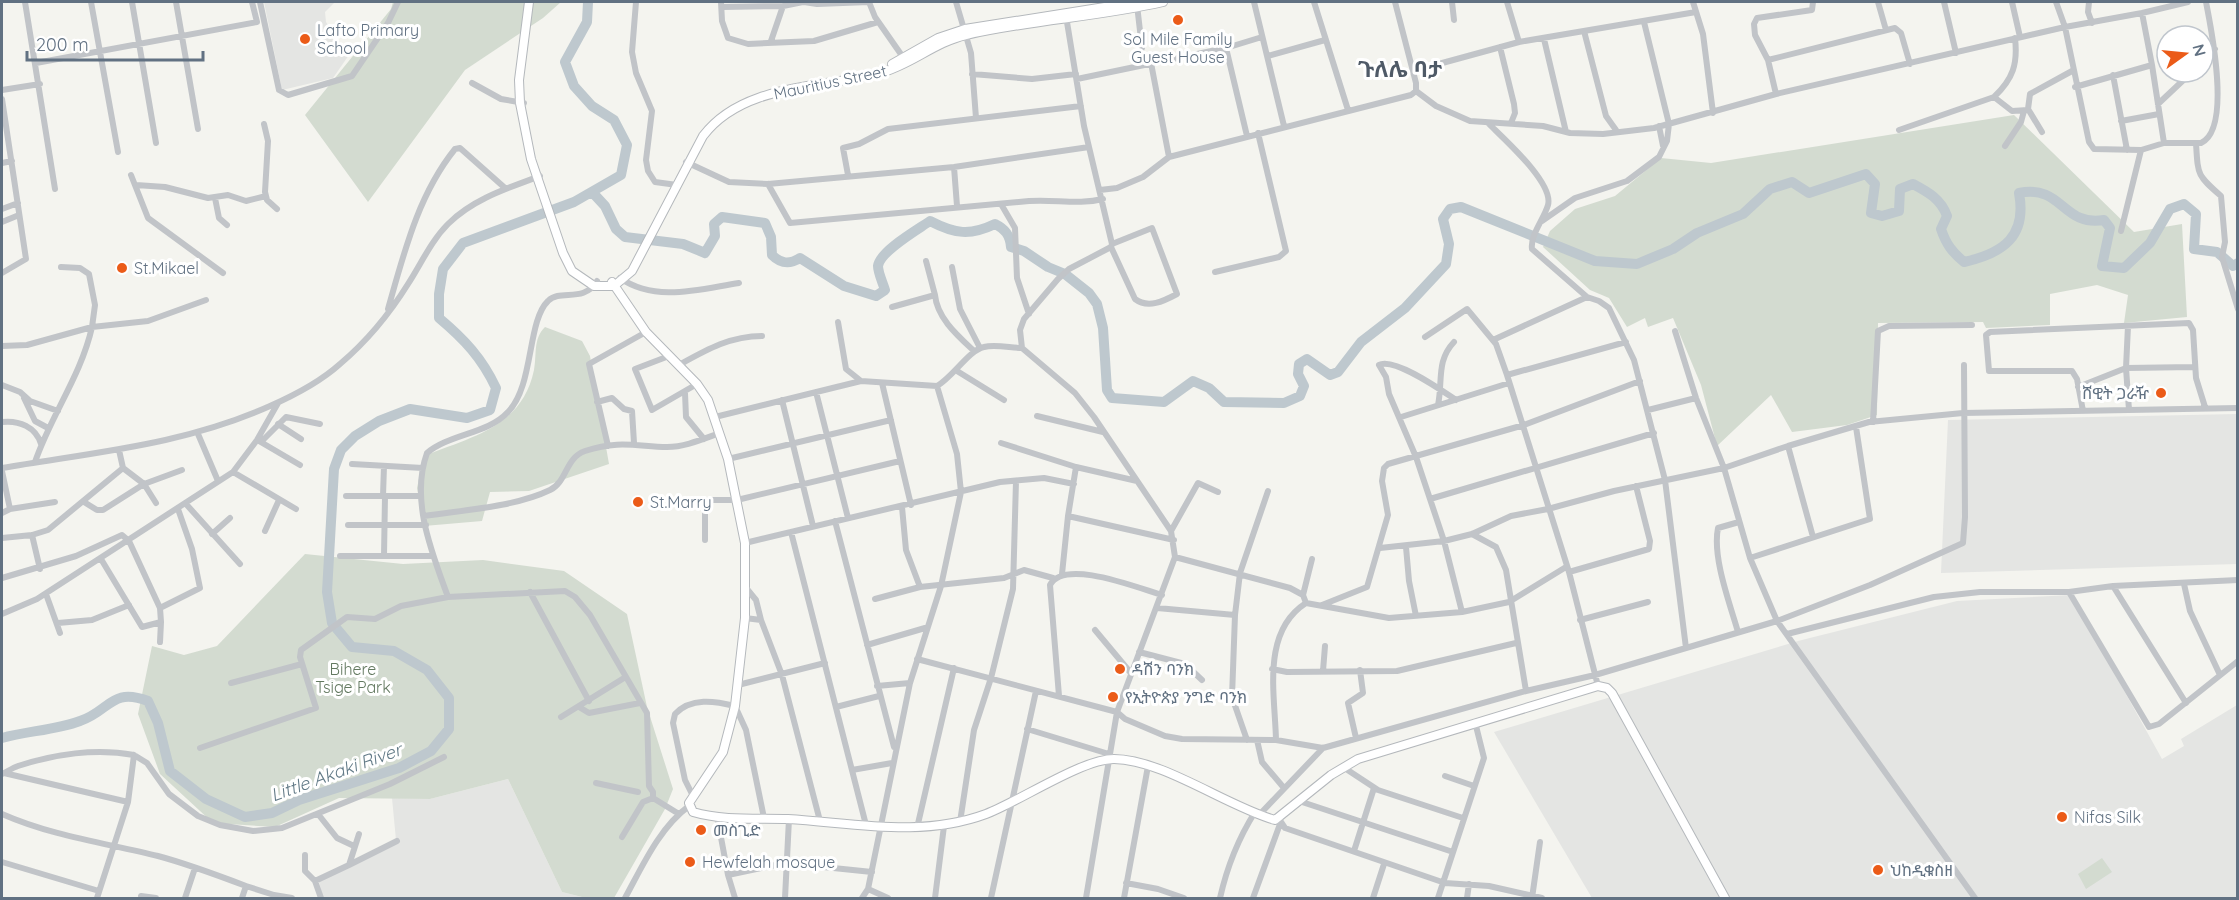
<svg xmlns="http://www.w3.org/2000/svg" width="2239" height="900" viewBox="0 0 2239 900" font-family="Quicksand,'Noto Sans Ethiopic',sans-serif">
<rect width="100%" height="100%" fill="#f4f4ef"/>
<!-- built -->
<path fill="#e4e5e3" d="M264 2H335L325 12 326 22 349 55 333 78 282 90Z
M2237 414V564L1941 573 1948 420Z
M2071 595 2162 759 2184 746 2181 739 2237 705V898H1592L1494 732 1798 641 1957 601Z
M508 779 562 892 586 898H323L319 882 396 840 392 798 430 799Z"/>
<!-- green -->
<path fill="#d3dbd0" d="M393 2H561L543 18 465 70 368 202 305 115 391 9Z
M2014 115 2134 232 2182 224 2187 317 2124 323 2128 295 2097 285 2050 294V325L1986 328 1983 322 1878 323 1877 415 1847 425 1792 432 1771 395 1717 446 1701 385 1673 318 1648 327 1645 318 1627 327 1609 298 1590 290 1543 247 1550 231 1575 209 1615 196 1661 158 1711 163Z
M545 327 582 341 590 356 609 464 529 491 490 492 482 521 424 526 417 488 424 456C473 436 522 427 534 370 537 353 533 339 545 327Z
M305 554 403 564 483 560 564 571 627 614 647 707 673 789 665 809 614 898H586L562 892 508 779 430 799 339 798 275 827 213 823 160 774 138 714 152 646 184 655 217 646Z
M2102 858 2112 872 2086 889 2078 874Z"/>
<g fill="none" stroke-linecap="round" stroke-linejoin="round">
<!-- river -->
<path stroke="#bec8ce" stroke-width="10" d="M593 193 605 206 616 229 625 237 683 244 705 253 715 236 714 224 722 217 765 223 771 237 772 255C781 264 789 265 800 258L844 286 876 296 885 290C883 283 878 273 878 266 880 251 917 230 930 221 955 234 970 236 995 224 1005 229 1010 235 1011 247L1024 251 1048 267 1065 274 1089 293 1097 304 1103 328 1107 390 1112 398 1164 402 1193 381 1209 388 1224 402 1284 403 1300 396 1304 386 1298 374 1299 364 1307 359 1330 375 1338 372 1361 342 1405 308 1446 264 1449 244 1443 219 1450 209 1461 207 1595 261 1637 264 1673 249 1697 233 1743 214 1770 189 1792 182 1809 193 1866 174 1875 184 1871 213 1882 216 1899 211 1900 189 1913 184C1928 192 1941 199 1947 216L1941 229C1946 244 1952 252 1964 262 2004 253 2027 236 2019 193 2063 184 2062 227 2104 220L2110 228 2102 266 2124 268 2150 243 2170 209 2184 204 2196 214 2194 249 2217 252 2233 266 2238 263
M2 738C27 731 56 730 80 721 110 711 111 687 148 701L158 723 170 771 206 799 245 817 272 813 299 800 399 768 431 751 449 729V698L427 670 394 651 352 647 332 623 327 592 334 469 341 450 355 436 379 421 410 409 467 418 490 410 496 388C482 358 464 339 439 318V294L443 269 463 243 574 202 621 175 627 145 614 120 592 106 574 86 565 62 587 22 588 2"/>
<defs>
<path id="major" d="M529 2 519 80 520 103 531 159 563 253 572 271 594 286H614L632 271 703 136C744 82 824 89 883 72 912 64 935 42 966 35 1031 20 1098 17 1163 2
M892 64 938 38 965 29 1136 2
M612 282 646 332 697 384 708 400 728 459 745 543V618L735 706 723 752 689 803 693 812C723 821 758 818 788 819 855 823 921 838 986 814 1020 801 1082 759 1114 759 1162 759 1228 807 1275 820L1331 775 1358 759 1598 686 1607 688 1612 693 1725 898"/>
</defs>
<!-- major casing -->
<use href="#major" stroke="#b4b8bc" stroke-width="10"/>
<!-- minor -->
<path stroke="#c1c4c8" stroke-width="6" d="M25 2 55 189
M91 2 118 152
M132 2 156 143
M176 2 198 129
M260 2 279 90 288 95 352 76 388 23 398 2
M636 2 632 52 636 73 652 111 646 160 648 171 655 182 677 185
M721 2 722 21 728 38 748 44 814 41 878 22
M804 2 817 4 869 2
M869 2 875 17 905 60
M956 2 971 53 976 118
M1254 2 1284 126
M1314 2 1348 110
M1395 2 1416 83V91
M1452 2 1454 20
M1507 2 1519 42
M1693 2 1703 34 1713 113
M1813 2 1812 10 1757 18 1754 24 1755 35 1768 60 1776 94 2065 27 2142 13 2188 2
M1878 2 1886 30
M1944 2 1956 53
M2012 2 2020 37
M2056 2 2065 27 2089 142 2094 149 2141 150 2164 143H2201C2232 129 2211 28 2206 2
M2089 2 2088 12 2092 23
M1137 5 1142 48
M723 7 783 6 803 2
M1066 16 1084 126 1112 244 1111 247 1069 269 1058 279 1024 319 1020 330 1022 348 1075 393 1094 417 1171 531 1175 557 1117 712 1086 898
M1584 31 1606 116 1616 130
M1544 39 1566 132
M771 41 783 6
M1500 47 1514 104 1515 113 1511 123
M1226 48 1247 136
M1268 56 1325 40
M1768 60 1895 28 1901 33 1910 64
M2203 61 2215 49
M36 63 257 22 252 2
M1151 63 1169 157
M2152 65 2164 143
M1413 71 1519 42 1696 12
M972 74 1032 79 1076 74
M2113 75 2127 150
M1077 79 1226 48 1262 37
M472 83 501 99 524 103
M2075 87 2152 65 2142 13
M2 90 40 84
M1416 91 1436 106 1470 121 1543 126 1570 133 1603 134 1654 128 1776 94
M1994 97 2012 111 2028 110
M2 99 26 259 2 273
M2158 104 2192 72
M2121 121 2159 114
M1488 123C1504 139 1554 183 1548 205 1544 219 1530 235 1532 249L1587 297 1599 301 1609 308 1634 360 1665 480 1686 648
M264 124 268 141 265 192 267 200 277 209
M1659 126 1663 146
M1899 130 1994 97C2013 79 2018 64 2015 38
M2042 132 2028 109 2030 94 2072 71
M2196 143C2198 176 2197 175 2221 196L2225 242 2222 257 2238 309
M2005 146 2021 122 2024 111
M686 162 729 182 768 184 954 167 1089 147
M2 163 12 161
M954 167 957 206
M131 175 148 218 223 273
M848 175 843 148 859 144 888 129 1081 106
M768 184 790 223C870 216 949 208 1029 201 1054 199 1079 205 1103 199
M136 185 165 187 208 198 228 195 246 201 266 196
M1100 190 1117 188 1143 177 1169 157 1411 95 1416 91
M215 198 219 218 227 225
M1001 204 1015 228 1017 278 1029 314
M2 209 18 203
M1542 221 1575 198 1627 181 1659 157 1667 141 1669 124 1644 22
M2 222 19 215
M2121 231 2141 150
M1111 247 1135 299C1148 309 1164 301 1177 294L1152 228 1112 244
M926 261 935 295
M61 267 80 268 89 274 95 305 92 327 148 321 206 300
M952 267 960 309 980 348
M1215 272 1279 257 1286 251 1258 133
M620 278C656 303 700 289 739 283
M892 307 935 295C937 318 958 336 974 351
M388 309C404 253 418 195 455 149L460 148 505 188
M838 322 846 369 861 381
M2128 326 2126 368 2129 410
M1675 331 1696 398 1724 468 1750 558 1777 621 1975 898
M1425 337 1467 309 1496 344 1507 375 1569 572 1598 686
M1493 340 1587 297
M2 346 27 345 92 327C81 376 51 415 35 462
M669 356 635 369 652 410 697 384
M679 365C706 350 730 336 762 336
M957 371 1004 400
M1507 375 1626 342
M882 383 911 505
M2 385 20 392 30 401 58 411
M2078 387 2126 368 2194 367
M816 392 848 518
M685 393 686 417 704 439
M24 398 35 421 48 428
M782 400 813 526
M1456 400C1441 390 1394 357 1379 365L1386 377 1389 394 1416 457 1444 541 1462 612
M597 402 612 398 624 409 632 411 634 443
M1438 405C1443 381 1436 361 1454 342
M1648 410 1696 398
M2083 411 2077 379 2072 371H1989L1986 335 1990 332 2189 323 2193 330 2196 378 2205 407
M1037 416 1103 432
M715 417 861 381 937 386
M1401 417 1509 383
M2 422C19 420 36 427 41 444
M1873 422 1878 331 1889 326 1972 325
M278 424 301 439
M198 434 218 481
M259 441 300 465
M261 442 286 417 320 424
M1001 443 1076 467 1137 481
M608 446 589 364 646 332
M1788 446 1813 537
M728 459 891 420
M352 464 423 468
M2 468C95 452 183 445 270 406 295 395 320 382 340 364 366 342 390 313 408 284 421 264 431 241 448 224 473 199 508 188 540 176
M123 468 144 484 156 503
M2 471 10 509
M233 472 296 509
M346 496H421
M383 496 384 466
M1430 499 1654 433
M84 502 97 510H103L144 484 182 470
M186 504 240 564
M902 507 906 550 920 587
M2 513 10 509 55 502
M424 516C463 510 515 507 550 490 567 482 565 458 585 451 618 440 635 446 667 447 685 447 703 439 720 433
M1068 516 1174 540
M835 521 894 747
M348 525H426
M265 531 279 500
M1171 531 1198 483 1218 492
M791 532 866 825
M212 534 230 518
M1472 534 1496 547 1506 570 1526 691
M32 535 40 569
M2 538 32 535 48 530 123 468 119 450
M705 540V500H737L900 461
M745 543 1000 482 1044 478 1074 484
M1406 547 1409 581 1416 616
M1380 548 1444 541 1472 534 1511 516 1548 509 1614 491 1724 468 1788 446 1869 422 1963 413 2238 408
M340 556H432
M384 556 385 496
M1175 557 1290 588 1303 595 1306 603
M1750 558 1870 519 1856 427
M1569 572 1649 549 1650 541 1636 486
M1062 574 1068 516 1076 467
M2 578 76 556 122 535 129 541 160 608 161 622 142 627 101 559
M2184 584 2190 611 2220 675
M2113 586 2069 592 2149 727 2159 724 2238 661
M747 589 756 600 761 620
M530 592 589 701
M46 594 60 633
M1303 595 1312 559
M448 597C432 553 410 500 427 453 449 434 488 434 508 412 534 386 527 321 548 301 561 288 583 304 597 281
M875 599 920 587 1004 578 1024 570 1053 578
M1322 605 1367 587 1388 515 1382 481 1384 468 1388 464 1524 425 1640 381
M160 608 200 588 192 549 178 509
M1157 608 1235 615
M2 614 37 599 233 472 257 440 278 403
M745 618 761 620 782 675 820 821
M1580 620 1648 602
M58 623 92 620 129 605
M1095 630 1130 672
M1738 632C1730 604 1712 557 1718 528L1739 522
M1787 634 1934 597 1980 592H2069
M160 642 161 622
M867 645 925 628
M1139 652 1185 664 1202 680
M917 659 1117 712 1125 719 1165 736 1182 739 1276 740 1323 748 1526 691 1595 675 1777 621 1870 585 1963 543 1965 517 1964 365
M1272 669 1287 672 1397 671 1516 643
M1323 671 1325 646
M231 683 302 664
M738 685 825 663
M877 686 910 683
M1059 696 1050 585C1064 558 1138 588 1162 595
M2186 703 2113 586 2238 580
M579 707 589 713 640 703
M836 707 879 696
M561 717 624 678
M1027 729 1109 754
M1356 738 1348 703 1363 693 1360 670
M1247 740 1232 697 1235 615 1240 573 1268 491
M1257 740 1262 762 1284 788
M1276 740C1275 694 1261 632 1306 603L1389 618 1462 612 1509 602 1566 567
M200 748 316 708 300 657 301 650 347 617 375 619 401 606 448 597 565 591 575 597 590 615 647 713 649 786 653 792V798
M134 755 147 763 169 794 198 816 220 825 253 831 282 828 390 784 444 757
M1343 767 1378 790 1463 818
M852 770 892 763
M4 773 128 802
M2 774C7 772 12 768 18 766 54 754 96 748 134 755L128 802 97 898
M1445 776 1474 786
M596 783 638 792
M693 796 685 780 673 723 675 714C691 697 715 701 735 706L746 730 764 818
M653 798 679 814
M1299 801 1453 852
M2 814C52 836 105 843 158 856 188 864 217 875 246 886L242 898
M318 814 337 838 354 846
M1260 814 1323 748
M717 816 728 875 735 898
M1279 819 1285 828 1445 883 1489 886 1542 898
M960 822 974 730 991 678 1013 589 1016 481
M917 828 954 668
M622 837 643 802 653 798
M1354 851 1374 788
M305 855V871L315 881 321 898
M2 862 99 891
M349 865 397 841
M728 875 785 863 872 872
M315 881 349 865 359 834
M1126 883 1158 889 1184 898
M246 886 274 895 273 898
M868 889 888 898
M274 895 292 898
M141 896 156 898
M185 898 195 868
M625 898C642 867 659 828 689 806
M785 898 789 819
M862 898 868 889 910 683 941 586 961 492 957 454 937 386C953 377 969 350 984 347 995 344 1011 348 1022 348
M935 898 944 826
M991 898 1036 691
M1124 898 1148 766
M1220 898C1227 867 1238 839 1255 812
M1253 898 1280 824
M1373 898 1384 864
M1438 898 1484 758 1475 722
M1467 898 1469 884
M1532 898 1540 842"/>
<!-- major -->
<use href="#major" stroke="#fff" stroke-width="8"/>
</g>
<!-- markers -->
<g fill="#eb5b18" stroke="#fff" stroke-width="2">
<circle cx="1178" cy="20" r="6"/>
<circle cx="305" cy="39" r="6"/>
<circle cx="122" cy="268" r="6"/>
<circle cx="2161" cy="393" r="6"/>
<circle cx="638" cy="502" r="6"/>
<circle cx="1120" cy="669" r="6"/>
<circle cx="1113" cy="697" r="6"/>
<circle cx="2062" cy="817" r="6"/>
<circle cx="701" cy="830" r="6"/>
<circle cx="690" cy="862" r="6"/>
<circle cx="1878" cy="870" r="6"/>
</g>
<g text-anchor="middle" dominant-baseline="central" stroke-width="6" stroke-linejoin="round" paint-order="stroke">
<!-- poi labels -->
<g font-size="16" fill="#617182" stroke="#fff" text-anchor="start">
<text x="317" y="30">Lafto Primary<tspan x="317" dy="18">School</tspan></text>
<text x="1178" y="39" text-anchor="middle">Sol Mile Family<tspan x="1178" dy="18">Guest House</tspan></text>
<text x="134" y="268">St.Mikael</text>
<text x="2149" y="393" text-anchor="end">ሸዊት ጋራዥ</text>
<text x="650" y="502">St.Marry</text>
<text x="1132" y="669">ዳሽን ባንክ</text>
<text x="1125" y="697">የኢትዮጵያ ንግድ ባንክ</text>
<text x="2074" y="817">Nifas Silk</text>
<text x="713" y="830">መስጊድ</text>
<text x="702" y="862">Hewfelah mosque</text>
<text x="1890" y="870">ህከዲቁስዘ</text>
</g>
<!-- street labels -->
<g font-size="16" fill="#617182" stroke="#fff">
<text transform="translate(830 82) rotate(-12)">Mauritius Street</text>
</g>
<!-- park labels -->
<g font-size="16" fill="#637960" stroke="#fff">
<text x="353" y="669">Bihere<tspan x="353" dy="18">Tsige Park</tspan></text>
</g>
<!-- water labels -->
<g font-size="18" font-style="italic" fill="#627a87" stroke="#fff">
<text transform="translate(336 772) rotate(-20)">Little Akaki River</text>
</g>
<!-- district labels -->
<g font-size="22" font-weight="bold" fill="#4f5a67" stroke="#fff">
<text x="1400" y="69">ጉለሌ ባታ</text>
</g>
</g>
<!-- border -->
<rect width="2239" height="900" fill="none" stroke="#617182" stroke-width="6"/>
<!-- north arrow -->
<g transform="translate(2185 54) rotate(75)"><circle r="28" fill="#ffffff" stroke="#c0c6cd" stroke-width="1.5"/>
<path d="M0-4.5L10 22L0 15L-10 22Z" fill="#eb5b18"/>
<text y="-9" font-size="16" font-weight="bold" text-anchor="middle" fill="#617182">N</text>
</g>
<!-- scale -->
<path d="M27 51v9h176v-9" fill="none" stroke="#617182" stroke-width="3"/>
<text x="36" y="51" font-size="18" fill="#617182" stroke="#ffffff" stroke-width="4.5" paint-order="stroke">200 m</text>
</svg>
